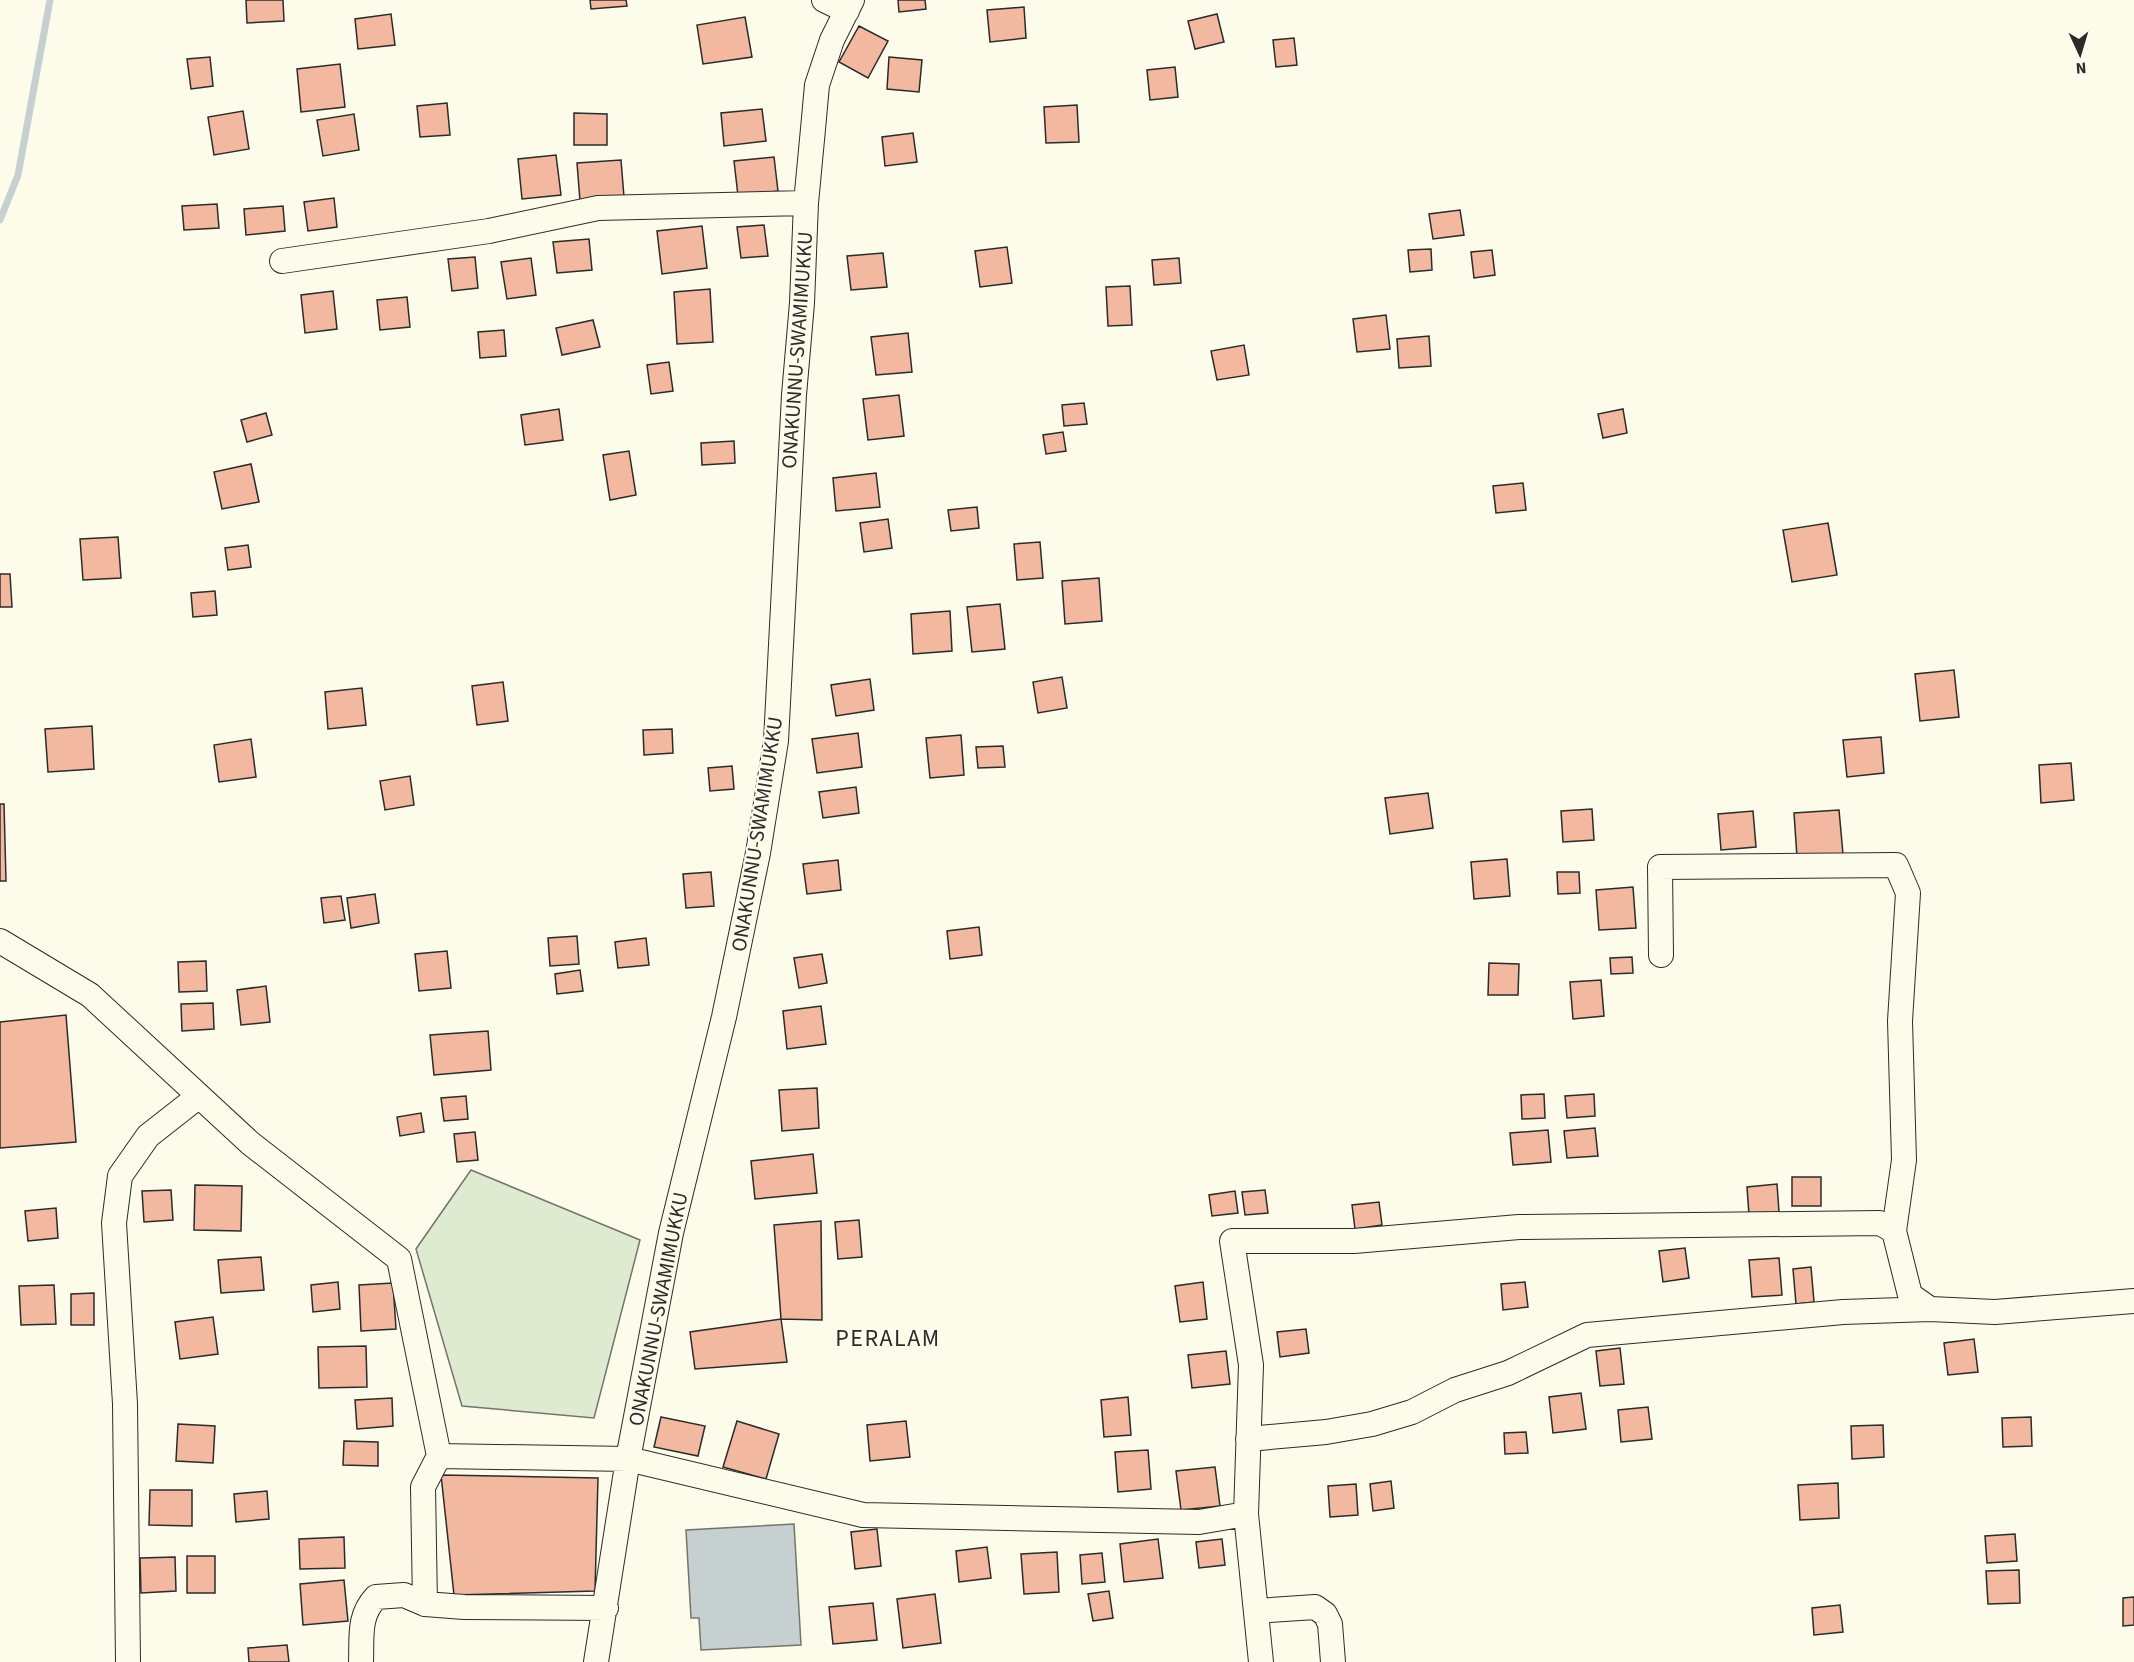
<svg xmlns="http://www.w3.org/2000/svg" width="2134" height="1662" viewBox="0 0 2134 1662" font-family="'Source Sans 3',sans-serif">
<rect width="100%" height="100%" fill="#fdfbea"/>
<!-- green -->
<path fill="#deebd1" stroke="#74746e" stroke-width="1.5" d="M471 1170 640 1240 594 1418 462 1406 416 1249Z"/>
<!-- water -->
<path fill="#c7d0d0" stroke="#74746e" stroke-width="1.5" d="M794 1524 801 1645 701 1650 699 1618H691L686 1530Z"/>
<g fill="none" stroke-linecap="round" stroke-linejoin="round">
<!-- stream -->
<path stroke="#c7d0d0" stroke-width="7" d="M0 220 18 175 50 0"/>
</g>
<!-- building -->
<path fill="#f2b8a0" stroke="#2b2b2b" stroke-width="1.5" d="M246 0H283L284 21 247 23Z
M590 0H626L627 6 591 9Z
M898 0H925L926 9 899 12Z
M1024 7 1026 38 990 42 987 10Z
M391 14 395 45 358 49 355 19Z
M1217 14 1224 42 1195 49 1188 21Z
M745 17 752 57 703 64 697 25Z
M859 26 888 41 868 78 839 62Z
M1294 38 1297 65 1276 67 1273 40Z
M210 57 213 86 191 89 187 59Z
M889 57 922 60 919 92 887 89Z
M340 64 345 107 301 112 297 69Z
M1175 67 1178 97 1150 100 1147 70Z
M447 103 450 135 420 137 417 106Z
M1077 105 1079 142 1046 143 1044 107Z
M762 109 766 141 724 146 721 113Z
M243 111 249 149 214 155 208 117Z
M574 113 607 114V145H574Z
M354 114 359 150 323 156 317 120Z
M913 133 917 162 885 166 882 137Z
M556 155 561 195 522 199 518 159Z
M774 157 778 191 738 196 734 161Z
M621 160 624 197 580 201 577 163Z
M334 198 337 227 308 231 304 202Z
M217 204 219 228 184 230 182 206Z
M283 206 285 231 246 235 244 209Z
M1460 210 1464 235 1433 239 1429 214Z
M764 225 768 256 741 258 737 227Z
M702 226 707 268 662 274 657 231Z
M589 239 592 270 557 273 553 242Z
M1007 247 1012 283 980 287 975 251Z
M1431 249 1432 270 1410 272 1408 250Z
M1492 250 1495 275 1474 278 1471 252Z
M883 253 887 287 851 290 847 256Z
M475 257 478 288 452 291 448 259Z
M531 258 536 295 507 299 501 262Z
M1179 258 1181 283 1154 285 1152 260Z
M1130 286 1132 325 1108 326 1106 287Z
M710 289 713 342 677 344 674 292Z
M333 291 337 329 305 333 301 295Z
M407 297 410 327 380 330 377 300Z
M1386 315 1390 349 1357 352 1353 319Z
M593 320 600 347 562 355 556 328Z
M504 330 506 356 480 358 478 332Z
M908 333 912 372 876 375 871 337Z
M1429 336 1431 366 1399 368 1397 339Z
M1244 345 1249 375 1217 380 1211 351Z
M669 362 673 391 651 394 647 365Z
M899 395 904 436 868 440 863 399Z
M1084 403 1087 424 1064 426 1062 405Z
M559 409 563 440 525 445 521 415Z
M1623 409 1627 433 1603 438 1598 414Z
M266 413 272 435 247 442 241 420Z
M1063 432 1066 451 1046 454 1043 435Z
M734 441 735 463 702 465 701 443Z
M629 451 636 495 610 500 603 455Z
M251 464 259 502 222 509 214 472Z
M876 473 880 507 836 511 833 478Z
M1523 483 1526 510 1496 513 1493 486Z
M977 507 979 528 951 531 948 510Z
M888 519 892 548 864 552 860 523Z
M1828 523 1837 575 1792 582 1783 530Z
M118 537 121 578 83 580 80 539Z
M1040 542 1043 578 1017 580 1014 544Z
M248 545 251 567 228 570 225 548Z
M0 574H10L12 607H0Z
M1099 578 1102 621 1065 624 1062 581Z
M215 591 217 615 193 617 191 593Z
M1000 604 1005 649 972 652 967 607Z
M950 611 952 651 913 654 911 614Z
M1954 670 1959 717 1920 721 1915 674Z
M1062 677 1067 708 1038 713 1033 682Z
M870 679 874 710 836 716 831 685Z
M503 682 508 721 477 725 472 686Z
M362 688 366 725 328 729 325 692Z
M92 726 94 769 48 772 45 729Z
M672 729 673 753 644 755 643 730Z
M858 733 862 767 817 773 812 739Z
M961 735 964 775 930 778 926 738Z
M1881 737 1884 773 1847 777 1843 740Z
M251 739 256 777 219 782 214 745Z
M1003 746 1005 767 978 768 976 747Z
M2071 763 2074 800 2041 803 2039 765Z
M732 766 734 789 710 791 708 768Z
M410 776 414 805 385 810 380 781Z
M856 787 859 813 823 818 819 792Z
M1428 793 1433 828 1390 834 1385 798Z
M0 804H4L6 881H0Z
M1592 809 1594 840 1563 842 1561 811Z
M1839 810 1843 854 1797 857 1794 813Z
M1753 811 1756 847 1721 850 1718 814Z
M1507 859 1510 896 1474 899 1471 862Z
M838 860 841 890 807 894 803 864Z
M711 872 714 906 686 908 683 874Z
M1557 872H1579L1580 893 1558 894Z
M1633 887 1636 928 1599 930 1596 890Z
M375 894 379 923 351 928 347 898Z
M341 896 345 920 324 923 321 898Z
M979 927 982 955 950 959 947 931Z
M577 936 579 964 550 966 548 938Z
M646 938 649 965 618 968 615 942Z
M447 951 451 988 419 991 415 954Z
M822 954 827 983 799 988 794 958Z
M1632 957 1633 973 1611 974 1610 958Z
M206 961 207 991 179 992 178 962Z
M1489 963 1519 964 1518 995H1488Z
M580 970 583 991 557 994 555 974Z
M1601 980 1604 1016 1573 1019 1570 982Z
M266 986 270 1022 241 1025 237 990Z
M213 1003 214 1029 182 1031 181 1004Z
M821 1006 826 1044 787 1049 783 1011Z
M66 1015 76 1142 0 1148V1022Z
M488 1031 491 1070 434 1075 430 1035Z
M817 1088 819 1128 782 1131 779 1090Z
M1544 1094 1545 1118 1522 1119 1521 1095Z
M1594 1094 1595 1116 1567 1118 1565 1096Z
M466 1096 468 1119 444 1121 441 1098Z
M421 1113 424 1132 400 1136 397 1117Z
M1595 1128 1598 1156 1567 1158 1564 1131Z
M1548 1130 1551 1162 1513 1165 1510 1133Z
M475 1132 478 1160 457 1162 454 1134Z
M813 1154 817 1193 755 1199 751 1161Z
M1792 1177H1821V1206H1792Z
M1777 1184 1779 1212 1749 1215 1747 1187Z
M195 1185 242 1186 241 1231 194 1230Z
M171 1190 173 1220 144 1222 142 1191Z
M1265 1190 1268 1213 1245 1215 1242 1192Z
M1235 1191 1238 1213 1212 1216 1209 1195Z
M1379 1202 1382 1225 1355 1229 1352 1205Z
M56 1208 58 1238 28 1241 25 1211Z
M859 1220 862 1257 838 1259 835 1222Z
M821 1221 822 1320 781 1319 774 1225Z
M1685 1248 1689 1278 1663 1282 1659 1251Z
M261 1257 264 1290 221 1293 218 1260Z
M1779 1258 1782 1295 1752 1297 1749 1260Z
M1811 1267 1814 1302 1796 1304 1793 1269Z
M338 1282 340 1309 313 1312 311 1285Z
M1203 1282 1207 1319 1180 1322 1175 1286Z
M1525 1282 1528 1307 1503 1310 1501 1284Z
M393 1283 396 1329 361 1331 359 1285Z
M54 1285 56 1324 21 1325 19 1286Z
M94 1293V1325H71V1294Z
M213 1317 218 1354 180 1359 175 1322Z
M781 1319 787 1362 695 1369 690 1332Z
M1306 1329 1309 1353 1280 1357 1277 1332Z
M1974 1339 1978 1372 1948 1375 1944 1343Z
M366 1346 367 1387 319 1388 318 1347Z
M1620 1348 1624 1384 1600 1386 1596 1351Z
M1226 1351 1230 1384 1192 1388 1188 1355Z
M1581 1393 1586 1429 1553 1433 1549 1397Z
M1128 1397 1131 1435 1104 1437 1101 1400Z
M392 1398 393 1426 357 1429 355 1400Z
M1648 1407 1652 1439 1621 1442 1618 1410Z
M661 1417 705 1426 698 1456 654 1447Z
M2031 1417 2032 1446 2003 1447 2002 1418Z
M737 1421 779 1434 766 1479 723 1467Z
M906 1421 910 1457 870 1461 867 1425Z
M178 1424 215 1426 213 1463 176 1461Z
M1883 1425 1884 1457 1852 1459 1851 1426Z
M1526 1432 1528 1453 1505 1454 1504 1433Z
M344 1441 378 1442V1466L343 1465Z
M1148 1450 1151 1489 1118 1492 1115 1452Z
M1215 1467 1220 1506 1181 1510 1176 1471Z
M441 1475 598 1478 595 1591 454 1595Z
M1391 1481 1394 1508 1373 1511 1370 1484Z
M1838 1483 1839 1518 1800 1520 1798 1485Z
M1356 1484 1358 1515 1330 1517 1328 1486Z
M150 1490H192V1526L149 1525Z
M267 1491 269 1519 236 1522 234 1494Z
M877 1529 881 1566 855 1569 851 1532Z
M2015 1534 2017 1561 1987 1563 1985 1536Z
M344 1537 345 1568 300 1569 299 1539Z
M1158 1539 1163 1578 1124 1582 1120 1544Z
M1222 1539 1225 1565 1199 1568 1196 1542Z
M987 1547 991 1578 959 1582 956 1551Z
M1057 1552 1059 1592 1024 1594 1021 1554Z
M1102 1553 1105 1582 1082 1584 1080 1555Z
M187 1556H215V1593H187Z
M175 1557 176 1591 141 1593 140 1558Z
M2019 1570 2020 1603 1988 1604 1986 1571Z
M344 1580 348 1621 303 1625 300 1584Z
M1109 1591 1113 1618 1093 1621 1088 1594Z
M935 1594 941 1643 903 1648 897 1599Z
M2134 1597V1625L2123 1626V1598Z
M873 1603 877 1640 833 1644 829 1607Z
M1840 1605 1843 1632 1814 1635 1812 1608Z
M287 1645 289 1662H249L248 1648Z"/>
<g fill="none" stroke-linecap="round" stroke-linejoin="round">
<defs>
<path id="minor" d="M824 0 847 11
M282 261 489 231 598 208 806 203
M0 941 90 995 250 1143 399 1259 439 1456 628 1459 863 1515 1199 1522 1246 1514 1251 1365 1232 1241H1354L1519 1227 1880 1223 1894 1231 1910 1295 1930 1309 1995 1312 2134 1301
M1661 955 1660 867 1896 865 1908 893 1900 1021 1904 1160 1894 1231
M1248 1439 1326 1432 1372 1424 1412 1412 1455 1390 1508 1373 1587 1335 1843 1312 1930 1309
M1246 1514 1261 1662
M425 1604 423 1487 439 1456
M1256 1611 1315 1607 1325 1614 1330 1624 1333 1662
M128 1662 125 1404 114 1223 120 1176 148 1136 199 1096
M361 1662C362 1637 358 1616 376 1597L404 1595 425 1604 464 1607 606 1608
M596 1662 628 1459 671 1233 724 1017 758 853 776 741 794 395 802 303 806 203 813 129 817 85 832 40 852 0"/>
</defs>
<!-- minor casing -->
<use href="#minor" stroke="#2b2b2b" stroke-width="26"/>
<!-- minor -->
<use href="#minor" stroke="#fdfbea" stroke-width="24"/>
</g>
<g text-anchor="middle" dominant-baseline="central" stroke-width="4.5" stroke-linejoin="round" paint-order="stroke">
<!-- street labels -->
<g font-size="21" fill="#2b2b2b" stroke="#fdfbea">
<text transform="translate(797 350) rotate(-86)">ONAKUNNU-SWAMIMUKKU</text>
<text transform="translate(757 834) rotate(-81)">ONAKUNNU-SWAMIMUKKU</text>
<text transform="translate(658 1309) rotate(-79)">ONAKUNNU-SWAMIMUKKU</text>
</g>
<!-- quarter labels -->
<g font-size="24" letter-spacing="1.5" fill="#2b2b2b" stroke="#fdfbea">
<text x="888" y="1338">PERALAM</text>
</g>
</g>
<!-- north arrow -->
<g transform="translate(2080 54) rotate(176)" stroke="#fdfbea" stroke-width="4.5" paint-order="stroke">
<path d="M0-4.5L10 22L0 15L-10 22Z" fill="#2b2b2b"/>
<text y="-9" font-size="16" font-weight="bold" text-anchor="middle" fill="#2b2b2b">N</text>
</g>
</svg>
